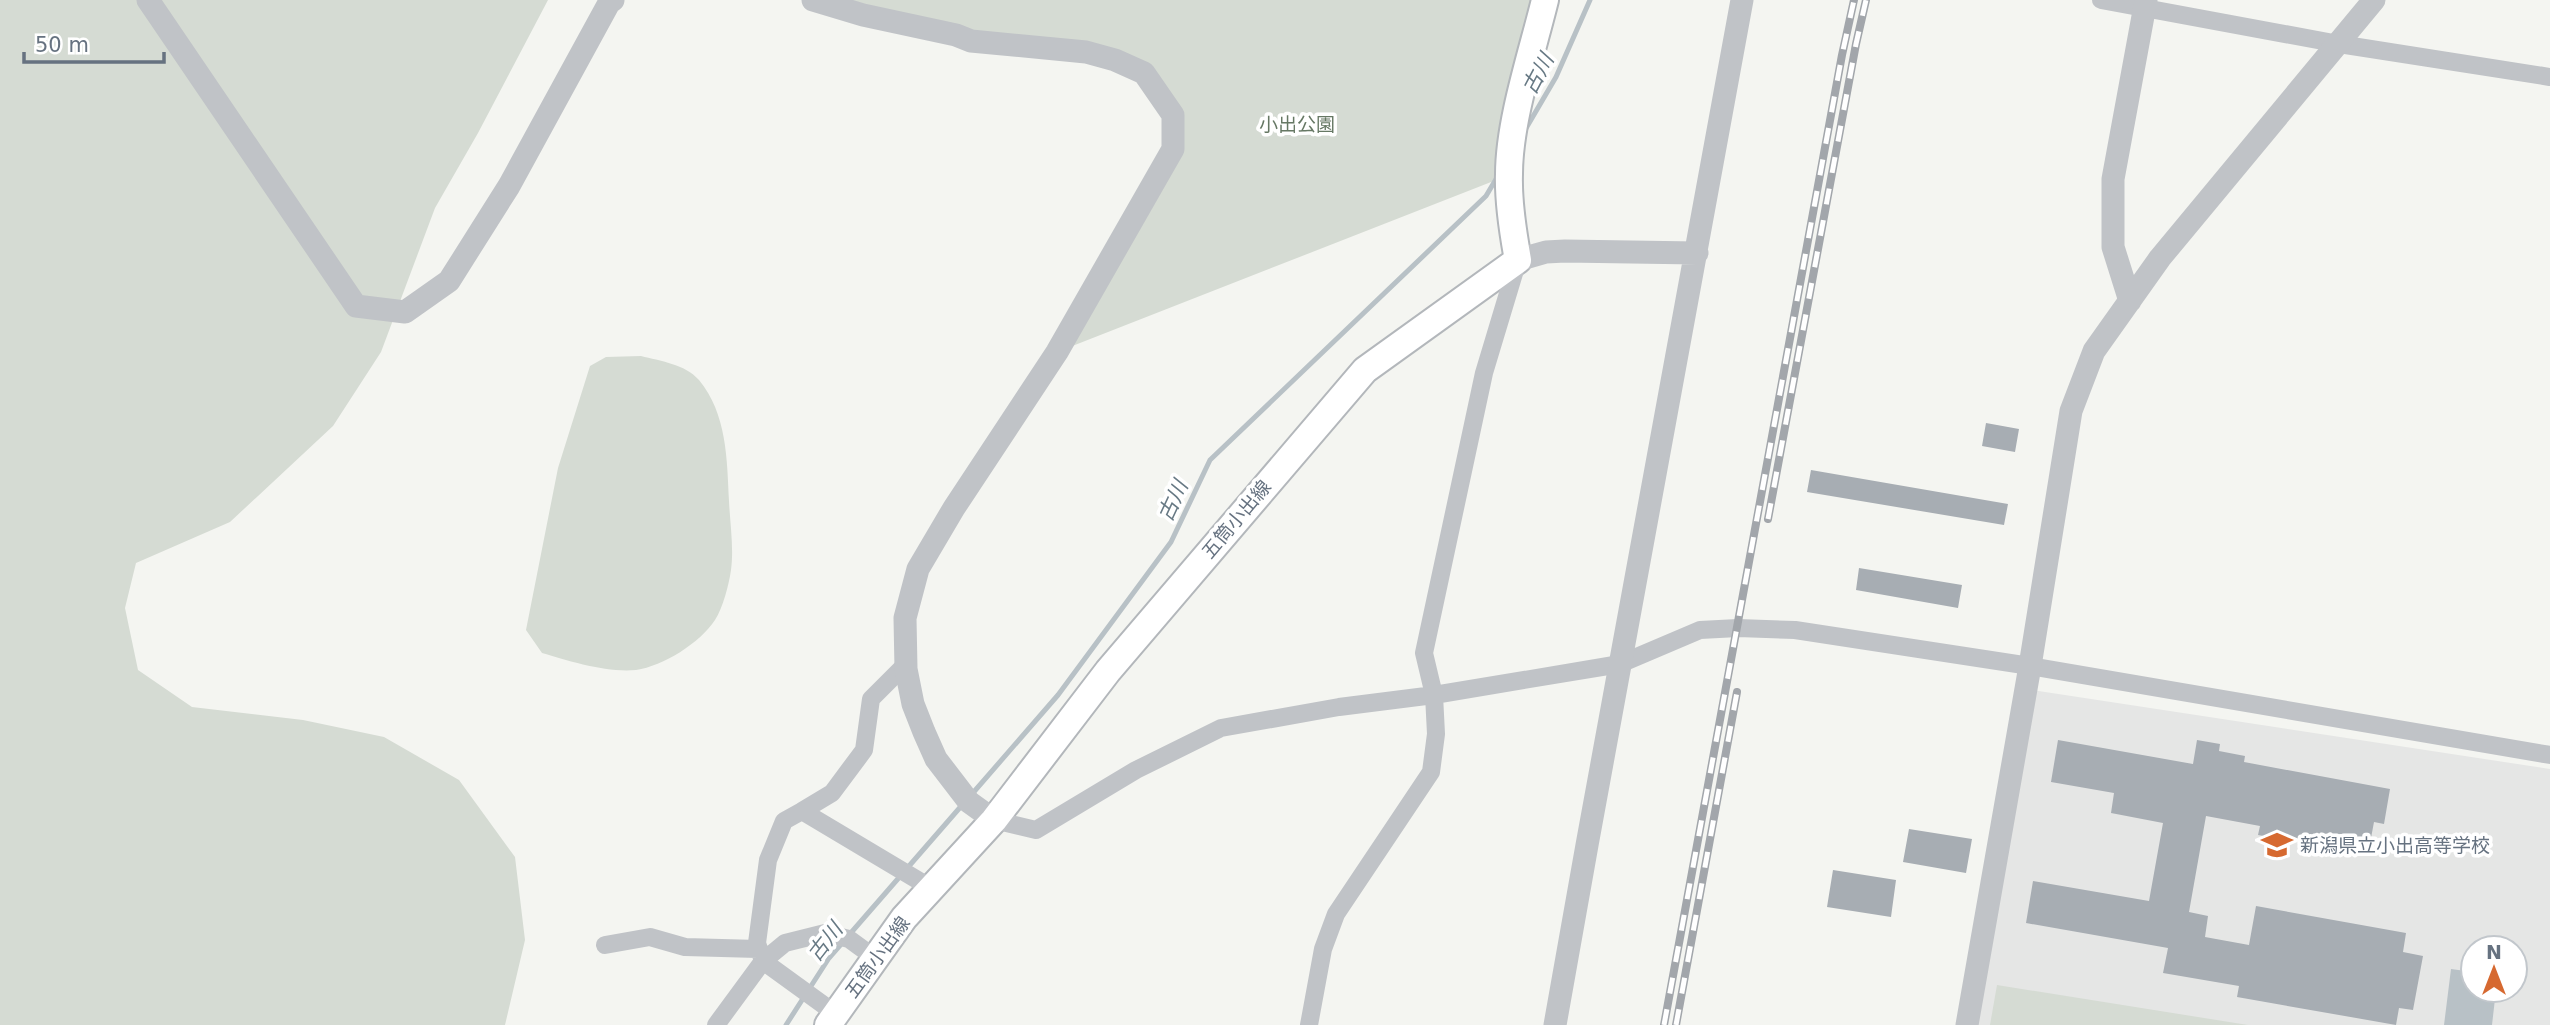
<svg xmlns="http://www.w3.org/2000/svg" width="2550" height="1025" viewBox="0 0 2550 1025" font-family="'DejaVu Sans','Noto Sans JP',sans-serif">
<rect width="100%" height="100%" fill="#f4f5f1"/>
<!-- built -->
<path fill="#e5e6e5" fill-rule="evenodd" d="M2026 689 2550 769V1025H1977ZM2473 948H2515V990H2473Z"/>
<!-- green -->
<path fill="#d5dbd3" d="M0 0H548L478 133 435 208 381 352 333 426 230 522 136 563 125 608 138 670 192 707 303 720 384 737 459 780 515 857 525 940 505 1025H0Z
M813 0H1545L1509 175 1057 352 1173 149V115L1144 73Z
M641 356C660 361 685 364 699 380 727 414 727 459 729 501 730 523 734 548 731 570 729 584 723 608 715 620 700 643 663 666 636 670 607 673 569 661 542 653L526 630 558 468 590 366 606 357Z
M1997 985 2248 1025H1990Z"/>
<!-- water -->
<path fill="#b8c1c6" d="M2451 969 2473 972V990H2496L2492 1025H2444Z"/>
<g fill="none" stroke-linecap="round" stroke-linejoin="round">
<!-- stream -->
<path stroke="#b8c1c6" stroke-width="5" d="M1525 130 1556 77 1590 0
M972 794 1058 695 1171 542 1210 460 1486 196 1499 174
M786 1025 829 958 963 804"/>
</g>
<!-- building -->
<path fill="#a7adb3" d="M1986 423 2019 429 2015 452 1982 446Z
M1811 470 2008 504 2004 525 1807 492Z
M1859 568 1962 585 1958 608 1856 590Z
M2058 740 2193 764 2197 740 2220 744 2219 751 2245 756 2244 762 2390 789 2384 824 2374 822 2368 854 2258 835 2260 826 2206 816 2189 912 2208 916 2205 937 2249 945 2256 906 2406 933 2403 952 2423 956 2413 1010 2399 1008 2396 1025 2237 997 2239 986 2163 973 2168 948 2026 923 2033 881 2149 901 2163 823 2111 813 2114 793 2051 782Z
M1909 829 1972 839 1966 873 1903 862Z
M1833 870 1896 880 1891 917 1827 907Z"/>
<g fill="none" stroke-linecap="round" stroke-linejoin="round">
<defs>
<path id="secondary" d="M828 1025 904 918 994 820 1108 671 1365 370 1518 260C1513 233 1508 203 1509 174 1509 121 1532 53 1545 0"/>
</defs>
<!-- secondary casing -->
<use href="#secondary" stroke="#b3b7bb" stroke-width="30"/>
<!-- minor -->
<path stroke="#c0c3c7" stroke-width="18" d="M2101 0 2339 44 2550 77
M906 664 871 699 864 750 832 793 802 811 931 888
M802 811 784 821 768 860 757 943 763 961 836 1014
M994 820 1036 830 1136 770 1221 728 1339 707 1434 695 1620 664 1700 630 1738 628 1795 630 2030 666 2550 755
M605 945 650 937 685 947 758 949
M716 1025 763 961 785 943 825 933 849 939 875 958
M1309 1025 1323 949 1336 914 1431 772 1436 734 1434 695 1424 653 1484 373 1518 260"/>
<!-- tertiary -->
<path stroke="#c0c3c7" stroke-width="23" d="M148 0 356 306 405 312 449 281 509 186 609 3 613 0
M813 0 863 15 956 35 971 41 1086 52 1115 60 1144 73 1173 115V149L1057 352 954 508 918 569 905 618 906 669 913 704 924 732 936 759 969 802 994 820
M1518 260 1546 252 1565 251 1697 253
M2130 301 2113 247V179L2146 0
M1555 1025C1615 683 1680 342 1742 0
M1967 1025 2030 666 2071 411 2094 351 2160 258 2374 0"/>
<!-- secondary -->
<use href="#secondary" stroke="#fff" stroke-width="26"/>
<defs>
<path id="rail" d="M1768 519 1856 44 1866 0
M1664 1025 1842 55 1854 0
M1676 1025 1737 692"/>
</defs>
<!-- rail casing -->
<use href="#rail" stroke="#a2a6ab" stroke-width="8"/>
<!-- rail -->
<use href="#rail" stroke="#fff" stroke-width="5" stroke-dasharray="16" stroke-linecap="butt"/>
</g>
<!-- icons -->
<defs>
<symbol id="school-bare" viewBox="-9 -9 18 18"><path d="M0-5L7-2L0 1L-7-2ZM-4 1L0 2.5L4 1V4Q0 6-4 4Z" fill="#d66930" stroke="#fff" stroke-width="2.5" paint-order="stroke"/></symbol>
</defs>
<g fill-rule="evenodd">
<use href="#school-bare" x="2255" y="823" width="44" height="44"/>
</g>
<g text-anchor="middle" dominant-baseline="central" stroke-width="7" stroke-linejoin="round" paint-order="stroke">
<!-- park labels -->
<g font-size="19" fill="#667864" stroke="#fff">
<text x="1297" y="124">小出公園</text>
</g>
<!-- street labels -->
<g font-size="19" fill="#667280" stroke="#fff">
<text transform="translate(1236 519) rotate(-50)">五筒小出線</text>
<text transform="translate(877 957) rotate(-54)">五筒小出線</text>
</g>
<!-- poi labels -->
<g font-size="19" fill="#667280" stroke="#fff" text-anchor="start">
<text x="2300" y="845">新潟県立小出高等学校</text>
</g>
<!-- water labels -->
<g font-size="21" font-style="italic" fill="#677984" stroke="#fff">
<text transform="translate(1538 74) rotate(-62)">古川</text>
<text transform="translate(1173 501) rotate(-65)">古川</text>
<text transform="translate(825 942) rotate(-52)">古川</text>
</g>
</g>
<!-- north arrow -->
<g transform="translate(2494 969)"><circle r="33" fill="#ffffff" stroke="#c2c7cc" stroke-width="2"/>
<path d="M0-5L12 26L0 18L-12 26Z" fill="#d66930"/>
<text y="-10" font-size="19" font-weight="bold" text-anchor="middle" fill="#667280">N</text>
</g>
<!-- scale -->
<path d="M24 52v10h140v-10" fill="none" stroke="#667280" stroke-width="3.5"/>
<text x="35" y="52" font-size="21" fill="#667280" stroke="#ffffff" stroke-width="5" paint-order="stroke">50 m</text>
</svg>
